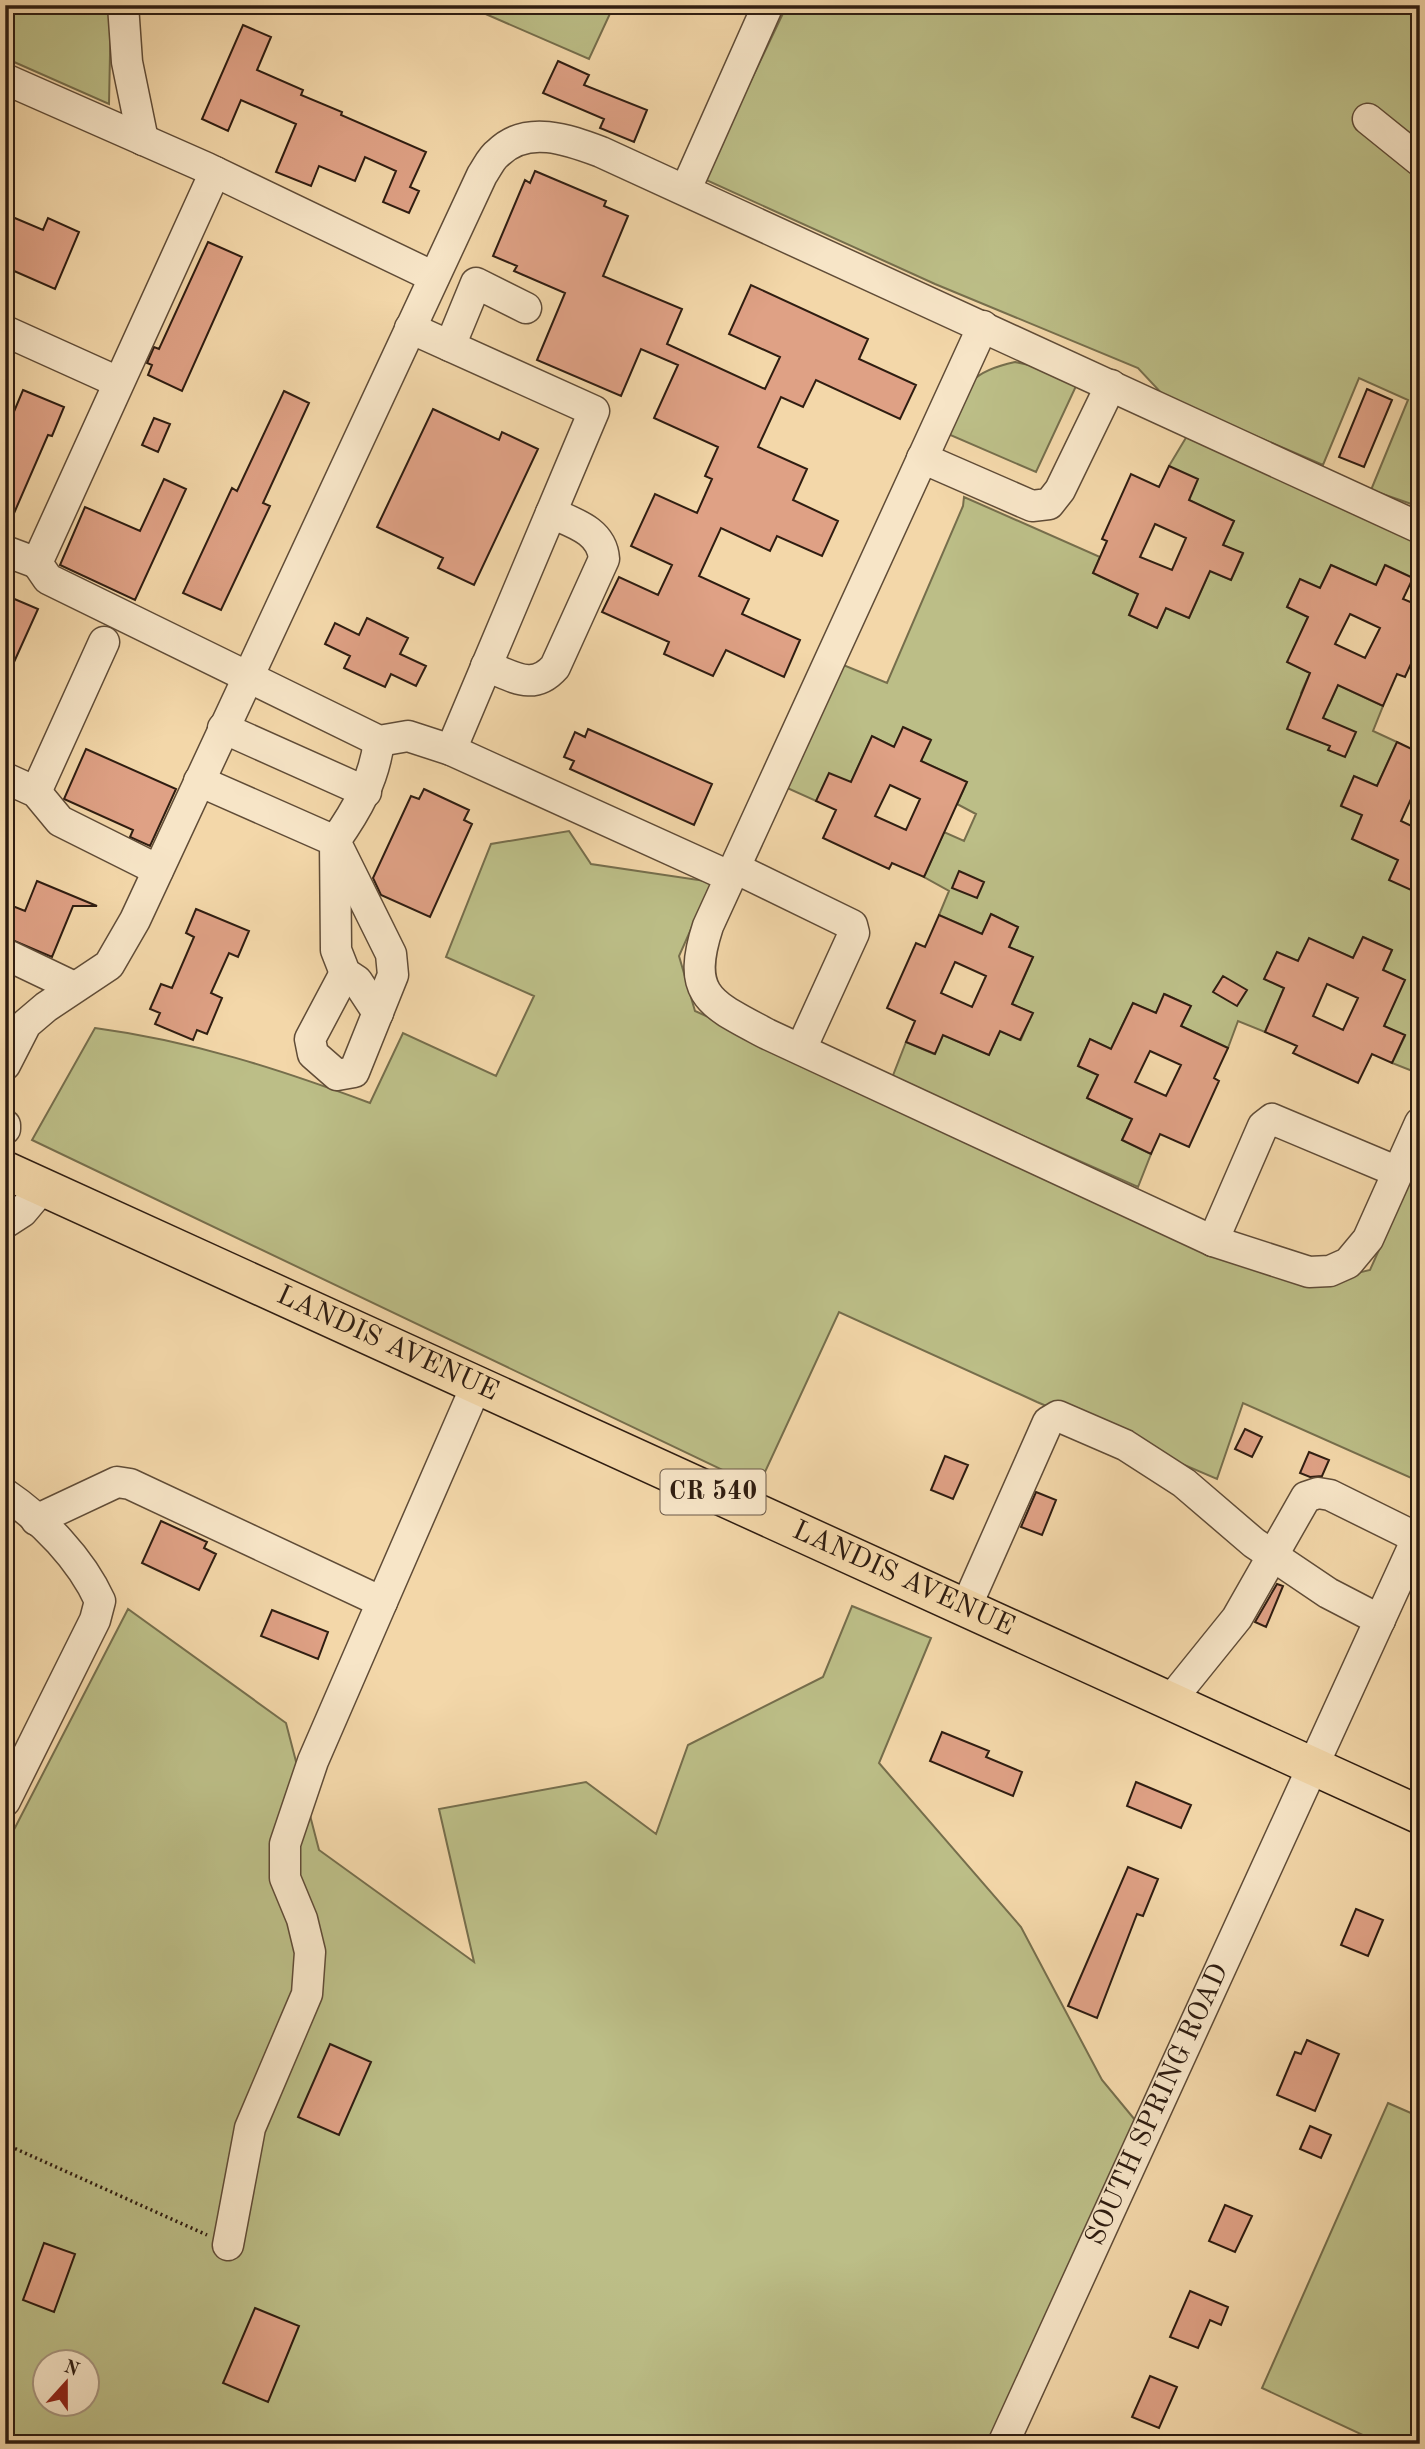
<svg xmlns="http://www.w3.org/2000/svg" width="1425" height="2449" viewBox="0 0 1425 2449" font-family="'Old Standard TT',serif">
<rect width="100%" height="100%" fill="#f3d7a9"/>
<filter id="stains"><feTurbulence type="fractalNoise" baseFrequency=".00286" numOctaves="4"/><feColorMatrix values="0 0 0 0 .2 0 0 0 0 .09 0 0 0 0 .02 0 0 0 .5 -.17"/></filter>
<radialGradient id="worn" r=".72"><stop offset=".6" stop-color="#630" stop-opacity="0"/><stop offset="1" stop-color="#630" stop-opacity=".3"/></radialGradient>
<!-- green -->
<path fill="#bcbe87" stroke="#766e4c" stroke-width="2" fill-rule="evenodd" d="M5 5H111L109 104 5 58Z
M465 5H614L589 59Z
M787 5H1420V507L1371 490 1408 400 1359 378 1323 465 1165 397 1138 368 935 284 704 179Z
M1015 362 1043 368 1077 384 1036 472 948 434C965 389 964 373 1015 362Z
M1187 436 1420 542V561L1413 578 1386 565 1376 585 1331 565 1320 588 1300 579 1287 607 1308 617 1288 662 1310 673 1301 693 1329 705 1338 685 1383 706 1373 731 1397 742 1377 786 1354 776 1341 805 1362 815 1352 839 1398 860 1420 887V1074L1392 1063 1405 1036 1384 1026 1404 980 1383 970 1392 950 1363 937 1353 958 1309 939 1298 961 1277 952 1265 979 1284 988 1265 1032 1238 1021 1228 1048 1181 1026 1190 1006 1165 994 1156 1013 1133 1003 1111 1049 1090 1039 1078 1066 1098 1075 1087 1098 1132 1119 1122 1140 1151 1154 1138 1187 892 1078 906 1042 934 1054 943 1035 989 1055 1000 1031 1021 1040 1032 1013 1012 1004 1033 957 1009 947 1018 927 991 914 982 934 939 915 949 891 924 877 944 832 964 841 976 814 957 804 967 782 921 761 930 739 904 728 894 747 872 736 851 782 816 801 785 787 841 664 887 683 963 506 964 497 1100 557 1093 573 1138 594 1129 615 1157 628 1166 608 1189 618 1210 571 1231 580 1243 554 1223 545 1234 521 1189 500 1169 466Z
M569 831 591 864 712 882 679 956 695 1011 1303 1286 1370 1270 1420 1159 1418 1481 1243 1403 1217 1479 1037 1402 839 1312 758 1487 32 1140 95 1028C192 1041 279 1069 370 1103L403 1033 496 1076 534 996 446 957 491 844Z
M852 1606 931 1638 879 1763 1021 1927 1102 2080 1140 2126 989 2444H5V1847L128 1609 286 1723 319 1850 474 1962 439 1809 586 1782 656 1834 688 1745 823 1677ZM46 2362H88V2404H46Z
M1388 2103 1420 2117V2444H1382L1262 2388Z"/>
<!-- building -->
<path fill="#dfa185" stroke="#2f1d11" stroke-width="2" fill-rule="evenodd" d="M243 25 271 37 257 70 303 90 301 95 342 112 341 115 426 152 410 187 419 191 409 213 383 202 396 171 365 157 355 181 319 166 311 186 276 172 296 124 241 100 228 131 202 119Z
M558 61 589 75 584 85 647 110 634 142 600 128 604 119 543 93Z
M535 171 606 201 604 206 628 216 603 276 682 309 667 344 765 389 780 357 729 334 751 285 868 339 859 359 916 385 900 419 816 380 803 407 781 397 758 447 807 469 793 500 838 521 822 556 777 536 770 551 721 528 699 576 749 599 742 614 800 640 784 677 726 650 713 676 664 654 669 642 602 612 619 577 658 595 672 565 631 546 655 494 697 513 712 479 705 476 718 447 654 418 678 365 641 349 621 396 537 360 565 293 514 271 517 266 493 256 525 180 530 183Z
M10 216 43 230 48 218 79 232 55 289 5 267V226Z
M208 242 242 257 182 391 148 375 152 365 147 363 154 347 159 349Z
M1367 389 1392 400 1364 467 1339 457Z
M23 390 64 407 52 436 48 435 5 534V433Z
M284 391 309 403 263 503 270 506 221 610 183 593 232 488 237 491Z
M433 409 499 440 502 432 538 449 474 585 438 568 443 558 377 527Z
M154 418 170 424 158 452 142 445Z
M1169 466 1198 479 1189 500 1234 521 1223 545 1243 553 1231 580 1210 571 1189 618 1166 608 1157 628 1129 615 1138 594 1093 573 1107 541 1102 539 1131 474 1159 487ZM1155 524 1186 538 1172 570 1140 557Z
M164 479 186 489 135 600 60 565 85 507 140 531Z
M1331 565 1376 585 1385 565 1413 578 1403 599 1420 606V644L1405 677 1397 674 1383 706 1338 685 1323 718 1356 732 1345 757 1328 750 1330 746 1287 729 1310 673 1287 662 1308 617 1287 607 1300 579 1320 588ZM1350 614 1380 628 1365 658 1335 644Z
M5 595 38 609 5 682Z
M367 618 408 638 400 654 426 666 416 686 391 674 385 687 344 668 350 656 325 644 335 623 359 635Z
M903 727 931 740 921 761 967 782 924 877 892 863 889 869 823 838 836 810 816 801 829 773 851 782 872 736 894 747ZM890 785 920 799 906 830 875 816Z
M588 729 712 784 694 825 570 769 574 761 564 757 575 732 585 737Z
M1397 742 1420 753V792L1415 790 1401 821 1420 830V894L1389 880 1398 860 1352 839 1362 815 1341 806 1354 776 1377 786Z
M86 749 176 789 150 846 130 837 133 830 64 799Z
M424 789 469 810 464 820 472 824 430 917 381 895 373 878 411 796 419 799Z
M959 871 984 882 977 898 952 888Z
M37 881 97 906H73L52 957 5 937V903L25 911Z
M196 909 249 931 238 957 229 953 211 993 222 998 207 1034 197 1030 193 1040 155 1024 160 1013 150 1009 161 984 172 988 194 937 186 933Z
M991 914 1018 927 1009 947 1033 957 1012 1004 1033 1013 1020 1040 1000 1031 989 1055 943 1035 935 1054 906 1042 915 1021 887 1008 916 943 925 947 939 915 982 934ZM955 962 986 976 972 1007 941 993Z
M1363 937 1392 950 1383 970 1405 980 1384 1026 1405 1035 1392 1063 1372 1054 1358 1083 1293 1053 1297 1046 1265 1032 1284 988 1264 979 1277 952 1298 961 1309 938 1353 958ZM1327 984 1358 998 1343 1030 1313 1016Z
M1223 976 1247 990 1237 1006 1213 992Z
M1164 994 1191 1006 1181 1026 1228 1048 1214 1078 1219 1081 1189 1147 1160 1134 1151 1154 1122 1140 1132 1119 1087 1098 1098 1075 1078 1066 1090 1039 1111 1049 1133 1003 1156 1013ZM1150 1051 1181 1065 1166 1096 1135 1082Z
M1245 1429 1262 1437 1252 1457 1235 1449Z
M1309 1452 1329 1460 1322 1476 1310 1477 1300 1473Z
M945 1456 968 1465 953 1499 931 1490Z
M1036 1492 1056 1500 1042 1535 1021 1527Z
M161 1521 207 1542 204 1548 216 1554 199 1590 142 1563Z
M1277 1584 1283 1586 1266 1627 1255 1622Z
M272 1610 328 1632 318 1659 261 1636Z
M942 1732 989 1751 986 1757 1022 1772 1013 1796 930 1761Z
M1136 1782 1191 1805 1181 1828 1127 1806Z
M1128 1867 1158 1879 1143 1916 1137 1914 1097 2018 1068 2006Z
M1356 1909 1383 1920 1368 1956 1341 1945Z
M1307 2040 1339 2054 1315 2111 1277 2095 1295 2052 1301 2054Z
M330 2044 371 2062 339 2135 298 2117Z
M1310 2126 1331 2135 1321 2158 1300 2149Z
M1225 2205 1252 2216 1235 2252 1209 2241Z
M44 2243 75 2254 54 2312 23 2300Z
M1190 2291 1228 2307 1221 2325 1210 2320 1198 2348 1170 2337Z
M255 2308 299 2326 268 2402 223 2383Z
M1150 2376 1177 2387 1159 2428 1132 2417Z"/>
<g fill="none" stroke-linecap="round" stroke-linejoin="round">
<defs>
<g id="minor">
<path d="M123 5 127 62 143 140"/>
<path d="M5 79 207 168 434 277"/>
<path d="M1368 119 1420 161"/>
<path d="M215 172 37 563 48 579 379 741 408 736 451 750 731 877"/>
<path d="M686 189 768 5"/>
<path d="M983 326 708 926C685 996 711 1004 767 1034L1213 1241 1309 1272 1330 1271 1348 1263 1368 1239 1420 1123"/>
<path d="M410 328 594 411 451 750"/>
<path d="M5 331 118 382"/>
<path d="M450 346 476 283 526 308"/>
<path d="M922 458 1032 506 1049 504 1060 490 1111 385"/>
<path d="M5 551 37 563"/>
<path d="M486 666C513 676 533 692 555 667L604 559C602 531 574 523 551 513"/>
<path d="M223 728 366 792"/>
<path d="M5 778 36 792 60 821 158 870"/>
<path d="M199 781 335 841 336 950 345 973 357 981 378 1013"/>
<path d="M36 792 104 642"/>
<path d="M735 868 852 925 854 933 801 1049"/>
<path d="M5 954 74 987"/>
<path d="M345 973 310 1039 313 1054 337 1075 354 1072 393 975 391 954 335 841C357 810 374 780 379 741"/>
<path d="M5 1065 26 1024 46 1007 109 965 135 920 482 175C487 168 491 158 498 153 527 124 569 140 601 152L1420 528"/>
<path d="M5 1125V1129"/>
<path d="M5 1223 22 1212 43 1187"/>
<path d="M1213 1241 1263 1126 1272 1119 1398 1172"/>
<path d="M5 1494C43 1520 81 1559 100 1601L95 1620 5 1801"/>
<path d="M36 1520 117 1482 130 1484 382 1602 477 1384"/>
<path d="M966 1607 1048 1422 1058 1416 1125 1445 1184 1483 1254 1543 1328 1593 1380 1620"/>
<path d="M1170 1701 1237 1618 1306 1497 1318 1493 1330 1495 1417 1538"/>
<path d="M228 2245 250 2128 307 1994 310 1952 302 1919 285 1878V1844L313 1761 382 1602"/>
<path id="s1" d="M1003 2444 1420 1532"/>
</g>
<g id="major">
<path id="s2" d="M5 1170 1420 1815"/>
</g>
</defs>
<!-- minor casing -->
<use href="#minor" stroke="#604c37" stroke-width="33"/>
<!-- major casing -->
<use href="#major" stroke="#2f1d11" stroke-width="40"/>
<!-- path -->
<path stroke="#2f1d11" stroke-width="3.5" stroke-dasharray="2 3.5" stroke-linecap="butt" d="M5 2144 207 2235"/>
<!-- minor -->
<use href="#minor" stroke="#f7e5c7" stroke-width="30"/>
<!-- major -->
<use href="#major" stroke="#f3d7a9" stroke-width="37"/>
</g>
<g text-anchor="middle" dominant-baseline="central" stroke-width="5" stroke-linejoin="round" paint-order="stroke">
<!-- shield labels -->
<rect fill="#f7e5c7" stroke="#6b5948" stroke-width="2" x="660.5" y="1469.5" width="105" height="45" rx="5"/>
<g font-size="26" font-weight="bold" fill="#2f1d11">
<text x="713" y="1492">CR 540</text>
</g>
<!-- street labels -->
<g font-size="28" fill="#2f1d11" stroke="#f7e5c7">
<text stroke="none"><textPath href="#s2" startOffset="420">LANDIS AVENUE</textPath></text>
<text stroke="none"><textPath href="#s2" startOffset="987">LANDIS AVENUE</textPath></text>
<text stroke="none"><textPath href="#s1" startOffset="373">SOUTH SPRING ROAD</textPath></text>
</g>
</g>
<!-- margin -->
<rect width="1425" height="2449" fill="none" stroke="#f3d7a9" stroke-width="28"/>
<rect x="7" y="7" width="1411" height="2435" fill="none" stroke="#2f1d11" stroke-width="3.5"/>
<rect x="14" y="14" width="1397" height="2421" fill="none" stroke="#2f1d11" stroke-width="2"/>
<!-- north arrow -->
<g transform="translate(66 2383) rotate(21)"><circle r="33" fill="#f7e5c7" stroke="#a7957e" stroke-width="2"/>
<path d="M0-5L12 26L0 18L-12 26Z" fill="#8f2418"/>
<text y="-10" font-size="19" font-weight="bold" text-anchor="middle" fill="#2f1d11">N</text>
</g>
<rect width="100%" height="100%" filter="url(#stains)"/>
<rect width="100%" height="100%" fill="url(#worn)"/>
</svg>
